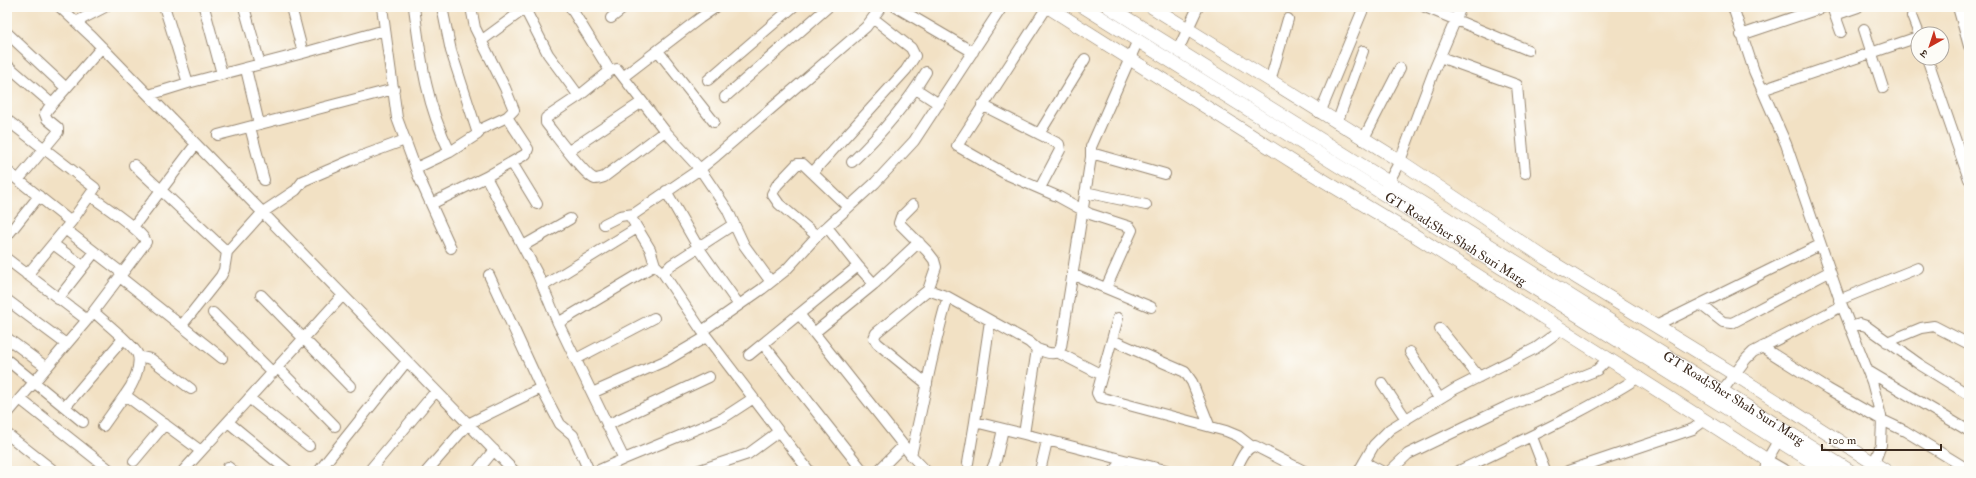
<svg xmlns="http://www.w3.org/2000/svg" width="1976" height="478" viewBox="0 0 1976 478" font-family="'IM FELL Double Pica','Noto Serif Devanagari',serif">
<rect width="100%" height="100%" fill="#fdfcf7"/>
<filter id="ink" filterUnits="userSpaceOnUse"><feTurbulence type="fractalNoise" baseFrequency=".025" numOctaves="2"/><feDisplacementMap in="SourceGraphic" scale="8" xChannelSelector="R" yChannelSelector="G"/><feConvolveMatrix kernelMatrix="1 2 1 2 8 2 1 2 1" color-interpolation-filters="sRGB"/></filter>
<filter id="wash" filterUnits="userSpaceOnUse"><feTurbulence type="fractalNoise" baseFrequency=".012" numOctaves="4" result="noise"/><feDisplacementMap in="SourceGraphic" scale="16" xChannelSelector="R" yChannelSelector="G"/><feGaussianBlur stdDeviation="0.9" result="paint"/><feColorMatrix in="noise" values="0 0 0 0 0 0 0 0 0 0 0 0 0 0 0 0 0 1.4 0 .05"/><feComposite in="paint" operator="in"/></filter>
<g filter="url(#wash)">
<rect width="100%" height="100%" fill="#f2e1c4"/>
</g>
<g filter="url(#ink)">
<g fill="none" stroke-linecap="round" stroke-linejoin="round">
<defs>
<path id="minor" d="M60 7 92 37 514 471
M204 7 222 74
M244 7 260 64
M291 7 303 53 385 30
M382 7 397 118 418 175 431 204 486 177 526 154 528 149 507 117
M414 7C421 60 426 104 450 152
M471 7 475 28 505 88 514 110 507 117 477 131
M524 7 548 54 579 96
M896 7 973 52
M1047 7 957 146 1006 174 1059 197 1090 214 1130 227 1132 230 1106 288
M1425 7 1528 50
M1733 7 1754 71 1786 144 1841 303 1872 382 1882 420 1905 431 1969 470
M1832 7 1841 32
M1958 7 1969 46
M571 8 610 71
M165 9 188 83
M1835 15 1858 7
M1912 16 1919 34
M611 18 625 7
M76 22 105 7
M1864 29 1883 88
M7 33 66 88
M1741 35 1824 7
M481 41 527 7
M1178 50 1198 7
M658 51 714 122
M1440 57 1517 85 1525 173
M1927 58 1969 179
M7 65 52 104
M246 69 259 124
M623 77 700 18 716 7
M708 80 793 7
M1270 81 1288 19
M916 89 939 104
M1762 90 1918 37
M149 95 188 83 303 53
M725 97 828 7
M982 105 1059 144 1060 150 1040 188
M1320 113 1364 7
M7 120 95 188 71 222 27 275
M1337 123 1363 51
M250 127 264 180
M1039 134 1085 59
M218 135 394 89
M1363 140 1400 68
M569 151 642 102
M1091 153 1165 174
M852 162C880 135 906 105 926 72
M512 163 537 204
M134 165 227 252 263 212 296 190 303 181 354 159 405 140
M416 168 450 152 478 134 451 51 442 7
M7 171 71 222
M813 172 906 70 915 56 911 48 874 19
M486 177 538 275 558 323 655 265
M18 180 58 132V128L47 119 45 114 48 109 102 47
M1386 187 1400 161 1435 68 1461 7
M666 191 698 247 739 305
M1085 192 1146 205
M431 204 451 248
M913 205 901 217 899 223 927 251 934 260 936 267 928 290 876 333 874 338 877 343 927 384
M630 216 650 249 655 265 663 273 700 328 809 471
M604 224 620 216 634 214 700 169 665 131 617 69 610 71 579 96 546 118V123C554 133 585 176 595 179 598 179 601 178 604 177L665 131
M133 227 196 144
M65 229 122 273
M7 236 39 196
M817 236 779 204 772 194 777 185 797 164H803L848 207
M53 244 83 266
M523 246 570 219
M7 259 87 320
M858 266 874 284
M663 273 671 265 734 224
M1072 274 1151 307
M489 275 541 388 560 424 573 435 589 471
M120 277 222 358
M771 282 744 245 727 209 700 169 716 156 866 27 881 7
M543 286 637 228
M928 290 948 297 1029 342 1037 349 1024 434 1124 460 1114 471
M261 295 350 386
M58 299 94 253
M7 300 66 344
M1839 300 1918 268
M1700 304 1723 322 1732 323 1829 272
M94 312C102 320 135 346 138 355 141 367 133 385 125 395L201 451
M213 313 273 373
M799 314 911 455
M1118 318 1097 393 1099 397 1226 431 1238 436 1251 446
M558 323 592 393 667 360 706 337
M182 325 221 276 224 270 227 252
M1656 326 1820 245
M1850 327 1860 324 1866 326 1919 364 1969 395
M1440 329 1479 377
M702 331 762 289 786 270 817 236 875 183 914 141 1002 7
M814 333 874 284 919 242
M7 338 46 367
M1112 340 1185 372 1192 382 1209 425
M1887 342 1921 328 1934 326 1969 344
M763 344 863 471
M1762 347 1828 389 1882 420 1881 445 1871 471
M1037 349C1046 352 1056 358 1061 347L1091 157V147L1138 40
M1057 352 1102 375
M1410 352 1439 398
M749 355 858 266 827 227
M138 356 151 359 191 389
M576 359 654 318
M7 360 83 422
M278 368 335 426
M1868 371 1969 431
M1382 383 1406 419
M1722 391 1746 359 1753 352 1842 306
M592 393 624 459 723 418 752 399
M249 398 309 446
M20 399 111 471
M65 407 123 339
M7 414 87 320 146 242C143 231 101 204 91 196
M228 422 288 471
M975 422 990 321
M607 425 709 377
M103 426 125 395
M7 434 54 471
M1532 437 1545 471
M1124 460 1170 471
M1767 460 1786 471
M134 461 165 424
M1364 462 1381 471
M968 463 975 422 1024 434
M228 467 233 471
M183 471 343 295
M319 471 407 361
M369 471 436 391
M427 471 468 424 541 388
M477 471 494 450
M597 471 624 459
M697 471 748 454 778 432
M878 471 903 446
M926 471 911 455C924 402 932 349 948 297
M991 471 996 460 1003 429
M1040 471 1047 441
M1235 471C1240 463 1244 447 1255 446L1304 471
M1359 471 1374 445 1390 429 1455 389 1536 348 1562 329
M1390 471 1408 454 1506 407 1597 370 1609 358
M1459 471C1520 441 1581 414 1639 377
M1568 471 1693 429 1705 420
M1765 471 1767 460 1778 441"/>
<g id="major">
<path d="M1048 7 1293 162 1414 235 1767 460"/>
<path id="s1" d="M1084 7 1827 471"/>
<path id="s2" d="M1109 7 1850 471"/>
<path d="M1152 7 1400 161 1545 258 1734 374 1886 471"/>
</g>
</defs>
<!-- minor casing -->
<use href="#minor" stroke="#968671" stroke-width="12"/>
<!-- major casing -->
<use href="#major" stroke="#968671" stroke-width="14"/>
<!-- minor -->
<use href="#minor" stroke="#fff" stroke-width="10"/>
<!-- major -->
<use href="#major" stroke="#fff" stroke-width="13"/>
</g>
</g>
<g text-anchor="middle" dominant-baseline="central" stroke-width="3.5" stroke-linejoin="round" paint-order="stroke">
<!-- street labels -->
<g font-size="13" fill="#3b2a1e" stroke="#fdfcf7">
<text stroke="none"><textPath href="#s1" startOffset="438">GT Road;Sher Shah Suri Marg</textPath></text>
<text stroke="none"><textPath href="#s2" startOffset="737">GT Road;Sher Shah Suri Marg</textPath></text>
</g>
</g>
<!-- margin -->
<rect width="1976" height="478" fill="none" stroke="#fdfcf7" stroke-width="24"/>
<!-- north arrow -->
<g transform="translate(1930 46) rotate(219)"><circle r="19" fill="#fdfcf7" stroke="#afa8a0"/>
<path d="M0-3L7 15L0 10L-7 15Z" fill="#c8321e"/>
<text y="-6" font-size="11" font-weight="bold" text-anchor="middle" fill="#3b2a1e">उ</text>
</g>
<!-- scale -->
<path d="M1822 444v6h119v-6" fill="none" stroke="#3b2a1e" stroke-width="2"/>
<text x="1828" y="444" font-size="12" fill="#3b2a1e" stroke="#fdfcf7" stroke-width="3" paint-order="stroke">100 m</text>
</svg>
